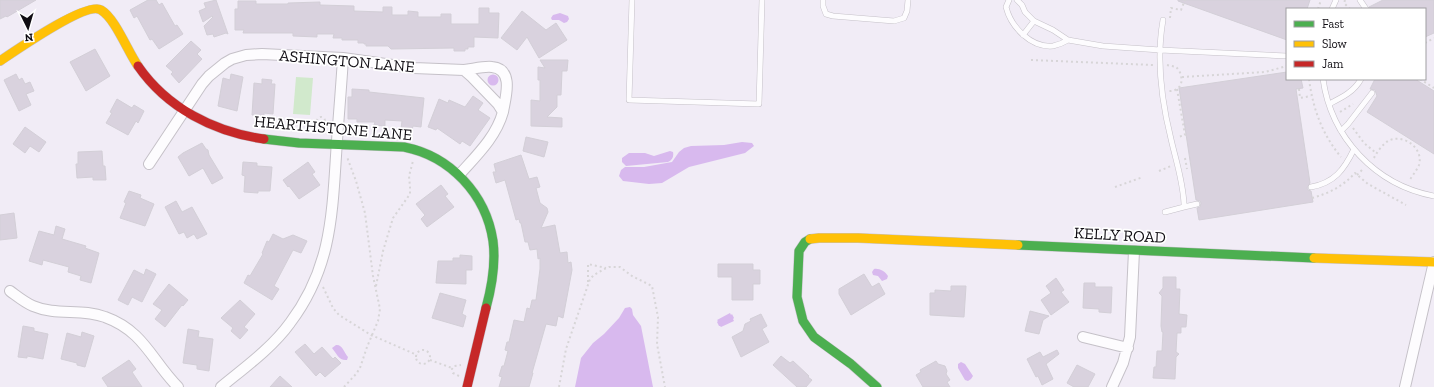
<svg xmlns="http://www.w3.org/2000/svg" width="1434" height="387" viewBox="0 0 1434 387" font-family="'Zilla Slab',serif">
<rect width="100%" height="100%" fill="#f1ecf6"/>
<!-- green -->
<path fill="#d1e9cc" d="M296 77 313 78 310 115 293 114Z"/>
<!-- water -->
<path fill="#d8b9ee" d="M560 13 568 16 569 19 567 22 564 23 559 20H552L551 18 553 15Z
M487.5 80a5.5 5.5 0 1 1 11 0a5.5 5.5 0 1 1-11 0Z
M742 142 752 143 754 146 745 153 689 167 662 183 649 184 623 181 619 176 621 170 625 167H644L672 162 679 152 684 148 691 146 724 145Z
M670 151 673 152C674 157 672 160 668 162L626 166 622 162V158L629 153H645L654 156Z
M874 269C879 268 885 271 888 276L887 279 882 281 878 276 873 275 872 272Z
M630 307 632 309 633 315 641 326 653 387H575L581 358 593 343 604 334 619 318 625 308Z
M730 313 731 315 732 314 734 318 733 319 734 321 721 327 720 326H719L717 322 718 321 717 320Z
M336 345C342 344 344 352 348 357L347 360C339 361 337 354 332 348Z
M961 362 965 364 973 376 971 379 968 381 965 380 958 368V364Z"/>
<!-- building -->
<path fill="#d9d2de" stroke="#d3cfd7" d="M0 0H36L7 17 6 16 0 19Z
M148 0H156L159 5 162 3 175 26 177 25 183 34 159 49 152 39 150 40 137 16 134 18 130 10Z
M216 0 228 34 226 33 214 37 213 34 207 35 204 26 213 17 212 16 203 22 199 11 206 8 204 3Z
M1178 0H1310L1307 9H1287V40L1178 1Z
M1383 0H1434V33L1425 37V9H1370L1369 7Z
M238 1H256V4H288V3L320 2V5L354 6V11L383 12V7H392V15H408V11L418 12V17H441V14H451V24H479V8H489V13H499L498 38 474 37V47H468V49H465V51H454V48L391 49 388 46H366V44H364V43H358V40H342V38H333L334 34H317V37L293 36V33H243L244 30H235V9H238Z
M522 11 546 30 556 23 567 40 539 58 527 37 517 50 501 38Z
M191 41 201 50 197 54 202 59 179 83 171 74 173 72 166 66Z
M95 49 110 76 86 91 70 62Z
M540 60H568L567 71H562L561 95H557V107L547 117 562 118V127L531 126V100L540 101V80H538V67L545 68Z
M1287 72V79H1301L1303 88 1296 89 1310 183 1307 188 1308 190 1311 191 1313 202 1199 220 1197 208 1200 207 1201 203 1200 201 1196 200 1179 88Z
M16 74 19 80 22 78 25 84 30 82 34 91 26 94 31 105 19 111 4 80Z
M231 74 243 77 237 111 218 106 223 78 230 80Z
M262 79 272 80 271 84H275L273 114 264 113V116L252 115 254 83 262 84Z
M1375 79H1415L1434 91V154L1367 112 1377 96 1375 90 1370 89Z
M352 89 369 90V92L424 98 421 127 413 126 412 130 401 129 402 121 385 120V126L374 125 375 122H357V119H348V97H352Z
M473 96 483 103 478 110 490 118 470 146 462 141 460 144 437 128 436 130 428 127 439 99 448 103 449 100 465 107Z
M117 99 132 108 134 105 144 111 138 123 136 121 128 135 106 123 112 113 110 112Z
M25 127 46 142 39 152 30 146 25 153 13 144Z
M526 137 548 142 544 157 523 151Z
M202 143 206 149 208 150 209 155 223 178 212 184 203 168 189 176 178 157 183 153Z
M102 151 103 166H105L106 180H93V177L77 178 76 164H78V152Z
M521 155 529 179 537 177 540 187 536 188 540 203 547 208 548 212 541 228 555 225 560 253 567 252 568 263 571 262 572 270 563 318 558 316 556 326 546 324 532 373H533L529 387H499L502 377 499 376 502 366H504L508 351 505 350 507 342H509L514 320 524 322 527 308 530 309 532 300H536L540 269V258L538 259 537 249 530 250 528 242H525L521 223H520L519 219 516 220 505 180 496 183 493 172H496L494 164Z
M243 162 257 163V166L272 167 270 191H258V193L244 192 245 176 242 175Z
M308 162 315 172 312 174 320 185 299 199 289 186 288 187 283 180Z
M441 185 448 194 445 196 454 207 427 227 421 219 425 215 416 204Z
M129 191 141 195 140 198 154 204 145 226 120 218 126 203 124 202Z
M176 201 182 212 192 207 207 234 197 239 194 234 187 238 184 232 179 234 165 207Z
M14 213 17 238 0 240V215Z
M56 226 65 229 62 239 86 246 85 248 99 253 91 283 80 280 81 276 68 272 69 267 43 260 42 265 29 261 39 231 54 235Z
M273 234 283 239 293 235 307 241 301 253 293 250 274 286 279 289 272 300 244 283 248 275 250 276 263 254 262 253 267 241 269 242Z
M460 255 472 256V270H466V284L436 283 438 261H453V258H460Z
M718 264H753V270H760V284H753V300H732V277H718Z
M146 269 156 274 142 302 132 297 128 305 118 300 134 270 144 275Z
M864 274 872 287 879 283 885 294 851 315 839 294V289Z
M1163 277H1176V289H1180L1179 314 1187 315 1186 327H1181V333H1177L1176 352 1179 354 1176 357 1175 379 1153 378 1154 367H1156L1157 351H1162L1163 332H1162L1161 326 1162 296 1159 293 1163 288Z
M1056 278 1064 290 1061 292 1069 302 1051 315 1041 300 1051 293 1046 286Z
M1084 283H1095V287H1112L1111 313 1099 312V309L1083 308Z
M169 284 188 300 183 306 182 305 165 327 155 319 162 310 153 304Z
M951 286H966L964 317 930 315V293H935V290L951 291Z
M440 293 466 300 462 314 466 316 463 327 432 318Z
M240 300 255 314 244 327 248 330 240 339 231 331 233 328 221 318Z
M1030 311 1049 316 1043 320 1039 334 1025 331Z
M761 314 767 326 762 329 769 342 741 357 732 337 743 331 745 324 751 321 750 319Z
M23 326 34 328V331L48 334 43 359 27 356V358L18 357Z
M188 329 199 331 198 337 213 339 209 371 197 369V365L183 363Z
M82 332 94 336 85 367 77 365V363L61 359 67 333 81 337Z
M305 344 314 354 322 347 333 359 335 357 341 363 325 377 320 372 316 376 295 352Z
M1057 350 1059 354 1046 364 1053 379 1042 385 1038 376 1036 377 1027 359 1040 352 1043 357Z
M781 356 790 363 793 361 809 376 808 377 812 380 806 387H797L773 365Z
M129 360 136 369 132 372 142 387H108L102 378Z
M936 361 938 364 945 366 947 371 946 374 950 380 947 382 950 387H923L916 375 921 372 920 370Z
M1077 365 1095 374 1088 387H1074L1067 383Z
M280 376 292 387H270Z"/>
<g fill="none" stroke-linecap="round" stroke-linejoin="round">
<defs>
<path id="lane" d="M632 0 629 100 759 104 762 0
M823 0V6L826 14 833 16 894 21 904 18 907 11 908 0
M1009 0 1006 7C1011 27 1031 48 1053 46 1058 45 1063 43 1068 40
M1017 0 1022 5 1025 12 1034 21 1053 30 1068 40 1103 46 1160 50 1287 56
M1360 0 1366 9
M1332 9 1336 0
M1163 20C1156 60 1161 99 1171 139 1176 161 1183 181 1184 204V207L1165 212
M1023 35 1034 21
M1323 79C1331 137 1375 185 1434 196
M1329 104C1341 98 1354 92 1361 79
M1341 131 1348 124 1372 93
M1311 187C1334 183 1344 170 1354 149
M1184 207 1197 204"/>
<path id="street" d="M464 70C473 69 484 66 492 67 515 69 505 99 503 112
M149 164 202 84 209 76 225 63 232 59 246 55 262 54 343 58 414 68 464 70 472 77 498 104 503 112C496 137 477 155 460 174
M10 291C17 296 24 302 33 306 56 316 82 308 105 317 144 331 152 361 178 387
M1083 337 1128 348
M221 387C244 368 272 348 290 323 330 270 332 219 336 156 338 123 341 91 343 58
M1112 387 1123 363 1130 337 1134 251
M1405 387 1434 262"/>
<path id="fast" d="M264 139 299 143 404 147C450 156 486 194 493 241 496 264 492 286 486 308
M810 239 805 242 799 251 797 297 803 321 814 337 851 364 877 387
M1018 245 1314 258"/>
<path id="slow" d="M0 61C15 51 87 1 101 10 115 18 128 52 138 66
M810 239 819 238H858L1018 245
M1314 258 1434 262"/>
<path id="jam" d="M138 66C167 108 214 132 264 139
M467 387 486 308"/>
</defs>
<!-- lane casing -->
<use href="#lane" stroke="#c5c1c8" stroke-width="6"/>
<!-- street casing -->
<use href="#street" stroke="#c5c1c8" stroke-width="12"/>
<!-- fast casing -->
<use href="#fast" stroke="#c5c1c8" stroke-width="10"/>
<!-- slow casing -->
<use href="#slow" stroke="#c5c1c8" stroke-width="10"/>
<!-- jam casing -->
<use href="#jam" stroke="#c5c1c8" stroke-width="10"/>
<!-- path -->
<path stroke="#d7d5d7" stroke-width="2" stroke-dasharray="2 3" stroke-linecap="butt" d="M1345 0 1344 3 1350 9
M1318 9 1321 0
M1170 18 1171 8 1181 10 1185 0
M1425 43 1434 38
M1031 60 1153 65
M1167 65 1176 67C1182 72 1185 86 1175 90 1173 91 1171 91 1169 91
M1182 77 1265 72 1287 66
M1309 79C1313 109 1322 134 1341 157
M1420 79 1434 88
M1177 89 1185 135 1178 137
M1299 89 1300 98 1311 96
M1340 112 1353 104
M317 121a4 4 0 1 1 8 0a4 4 0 1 1-8 0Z
M320 126 326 132
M1353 128 1364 143 1376 153
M1185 158 1187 169
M1374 158C1377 152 1382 145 1388 141 1403 133 1424 148 1419 165 1417 170 1412 176 1409 181
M1159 171 1171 166
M1357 175 1364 168
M1115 187 1143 177
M1312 198C1330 193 1343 186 1355 173L1368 184 1406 205
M588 282V264L606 268
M376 286 383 251 393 218 410 194V187L409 176 413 161
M323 287 333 308 339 315 371 335 417 355
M416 357a7 7 0 1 1 14 0a7 7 0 1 1-14 0Z
M430 360 452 368
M459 376 453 373 452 369 454 366 461 365
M344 387 356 374 360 368 367 347 378 321 380 309 373 276 365 213 356 181 347 157
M559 387 566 349 590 279 594 275 604 269 609 267H620L632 276 652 286 658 317 657 344 665 387"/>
<!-- lane -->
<use href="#lane" stroke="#fdfcfe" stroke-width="5"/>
<!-- street -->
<use href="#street" stroke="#fdfcfe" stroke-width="10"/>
<!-- fast -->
<use href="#fast" stroke="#4caf50" stroke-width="9"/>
<!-- slow -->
<use href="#slow" stroke="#ffc107" stroke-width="9"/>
<!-- jam -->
<use href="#jam" stroke="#c62828" stroke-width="9"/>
</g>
<g text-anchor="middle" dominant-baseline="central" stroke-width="3.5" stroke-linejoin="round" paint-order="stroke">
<!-- street labels -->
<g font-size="16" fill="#100d13" stroke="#fff">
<text transform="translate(347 61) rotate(5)">ASHINGTON LANE</text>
<text transform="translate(333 128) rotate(5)">HEARTHSTONE LANE</text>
<text transform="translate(1120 235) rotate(3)">KELLY ROAD</text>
</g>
</g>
<!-- legend -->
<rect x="1286" y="8" width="140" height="72" fill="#ffffff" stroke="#9f9ea1"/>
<rect x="1294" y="21" width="20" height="6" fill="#4caf50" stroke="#9f9ea1"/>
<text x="1322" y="28" font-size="12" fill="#100d13">Fast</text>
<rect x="1294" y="41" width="20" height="6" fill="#ffc107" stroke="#9f9ea1"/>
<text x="1322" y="48" font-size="12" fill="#100d13">Slow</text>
<rect x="1294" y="61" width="20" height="6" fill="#c62828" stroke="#9f9ea1"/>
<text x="1322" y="68" font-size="12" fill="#100d13">Jam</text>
<!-- north arrow -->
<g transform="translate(28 28) rotate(175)" stroke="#ffffff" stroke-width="3" paint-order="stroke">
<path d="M0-3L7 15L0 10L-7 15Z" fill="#100d13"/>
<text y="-6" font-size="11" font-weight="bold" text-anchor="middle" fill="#100d13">N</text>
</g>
</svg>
